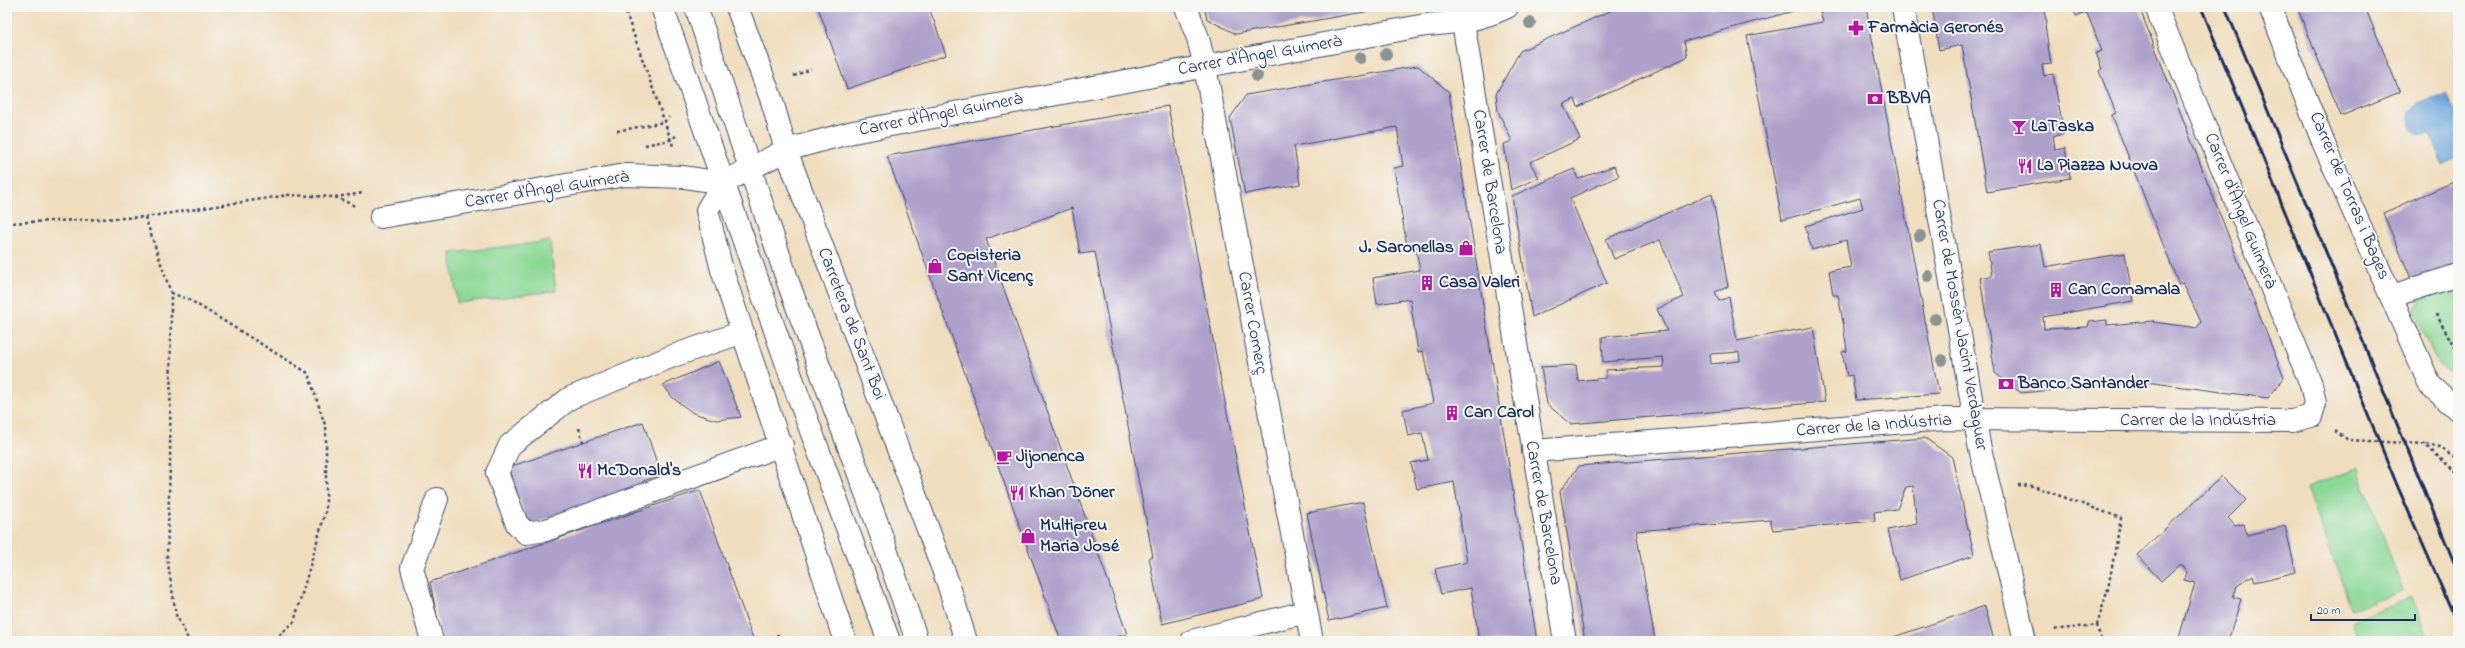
<svg xmlns="http://www.w3.org/2000/svg" width="2465" height="648" viewBox="0 0 2465 648" font-family="'Indie Flower',sans-serif">
<rect width="100%" height="100%" fill="#f6f6f2"/>
<filter id="ink" filterUnits="userSpaceOnUse"><feTurbulence type="fractalNoise" baseFrequency=".025" numOctaves="2"/><feDisplacementMap in="SourceGraphic" scale="8" xChannelSelector="R" yChannelSelector="G"/><feConvolveMatrix kernelMatrix="1 2 1 2 8 2 1 2 1" color-interpolation-filters="sRGB"/></filter>
<filter id="wash" filterUnits="userSpaceOnUse"><feTurbulence type="fractalNoise" baseFrequency=".012" numOctaves="4" result="noise"/><feDisplacementMap in="SourceGraphic" scale="16" xChannelSelector="R" yChannelSelector="G"/><feGaussianBlur stdDeviation="0.9" result="paint"/><feColorMatrix in="noise" values="0 0 0 0 0 0 0 0 0 0 0 0 0 0 0 0 0 1.4 0 .05"/><feComposite in="paint" operator="in"/></filter>
<g filter="url(#wash)">
<rect width="100%" height="100%" fill="#f0ddbd"/>
<!-- green -->
<path fill="#8bd895" stroke="#53847a" d="M550 241 556 291 457 303 451 253Z
M2458 282V381L2438 364 2414 312 2423 294Z
M2358 468 2403 591 2352 610 2307 487Z
M2412 597 2430 641H2359L2352 622Z"/>
<!-- water -->
<path fill="#67a3d8" stroke="#41699b" d="M2446 93 2458 119V158L2443 165 2431 134C2413 137 2408 130 2409 112L2418 103Z"/>
<g id="blocks">
<!-- building -->
<path fill="#ada0cb" fill-rule="evenodd" d="M818 7H929L946 55 847 89Z
M1204 7H1388V8L1236 34 1207 19Z
M1619 7H1808L1684 41 1687 57 1578 107 1575 99 1563 104 1580 139 1530 162 1539 178 1511 190 1504 144 1512 141 1498 111 1496 94 1520 51Z
M1819 7H1866L1939 394 1856 400 1852 375 1847 376 1842 352 1847 351 1843 322 1838 295H1833L1829 271 1851 267 1846 240 1812 250 1805 226 1863 208 1860 198 1782 220 1747 36 1823 22Z
M1932 7H2043L2047 23 2045 25 2051 64 2042 65 2043 71 2044 76 2053 74 2064 134 2053 136 2054 141 2055 150 2065 148 2070 178 1987 192 1962 45 1939 50Z
M2073 7H2139L2284 378 2268 398 2146 382 2021 393 1995 373 1980 278 1992 276 1988 252 2041 244 2045 267 2125 253 2133 301 2043 317 2044 329 2088 327 2089 322 2107 320V325L2154 321 2153 322 2197 328 2201 322 2183 283 2179 285 2112 115 2116 113 2099 71 2102 69 2096 53 2102 51 2087 13 2076 16Z
M2297 7H2365L2400 92 2341 116Z
M1418 66 1449 92 1537 641H1479L1471 588 1441 594 1435 569 1467 562 1454 482 1417 489 1411 463 1428 460 1422 433 1408 436 1403 410 1433 403 1423 351 1418 352 1410 299 1377 304 1373 278 1420 270 1415 244 1407 246 1394 168 1403 166 1397 127 1294 146 1300 184 1245 194 1230 118 1246 95Z
M1168 106 1263 599 1162 624 1149 557H1153L1095 252 1080 254 1072 208 986 239 1127 634 1103 641H1061L887 156Z
M1614 166 1619 176 1570 198 1607 283 1532 317 1512 196 1574 169 1578 179Z
M2458 180V264L2413 283 2383 213Z
M1712 194 1728 287 1715 292 1719 301 1729 297 1737 341 1813 327 1825 402 1570 424 1547 404 1541 367 1576 365 1578 381 1606 378V370L1664 367 1663 357 1603 362 1602 337 1667 331 1657 309 1684 297 1660 240 1614 259 1606 239ZM1739 352 1740 361 1711 364 1710 354Z
M719 361 741 417 716 420 693 413 673 398 663 385Z
M643 422 661 475 643 481 645 486 528 525 509 467Z
M1925 438 1952 457 1974 555 1900 580 1888 530 1917 524 1913 486 1906 487 1897 509 1874 512 1875 521 1773 530 1770 520 1636 531 1655 641H1585L1560 491 1579 466Z
M2222 476 2246 500 2228 518 2235 526 2244 524 2247 535 2285 526 2296 572 2255 582 2253 575 2237 586 2233 597 2241 599 2228 641H2178L2195 583 2184 580 2187 572 2180 564 2161 581 2137 555Z
M700 490 754 641H442L430 582Z
M1363 502 1387 608 1329 621 1307 513Z
M1985 606 1994 641H1882Z"/>
</g>
</g>
<g filter="url(#ink)">
<use href="#blocks" fill-opacity="0" stroke="#3b496c" stroke-width="1"/>
<g fill="none" stroke-linecap="round" stroke-linejoin="round">
<defs>
<path id="minor" d="M737 7 772 101 786 150 947 580 966 641
M1186 7 1198 38 1205 67 1312 641
M1903 7 1979 444 2025 641
M2270 7 2323 142 2430 385 2458 410
M1457 8 1463 22 1565 641
M723 183 707 210 722 270 845 641
M381 217 625 175 684 177 723 183 786 150 853 132 1426 25C1454 23 1481 20 1507 7
M2392 296 2458 275
M743 332 673 356 570 398 510 445 497 473 517 524 526 533 546 530 782 445
M1533 451 1946 419 2292 421 2311 416 2315 403 2311 384 2156 7
M432 641 412 568 437 499
M1192 641 1305 612"/>
<path id="major" d="M662 7 797 393 889 641
M696 7 789 285 877 523 917 641"/>
</defs>
<!-- minor casing -->
<use href="#minor" stroke="#3b496c" stroke-width="24"/>
<!-- major casing -->
<use href="#major" stroke="#3b496c" stroke-width="24"/>
<!-- path -->
<path stroke="#3b496c" stroke-width="2.5" stroke-dasharray="3 3" stroke-linecap="butt" d="M624 7 673 146
M794 76 811 69
M617 131 664 122 669 117
M645 145 670 140 676 136
M335 197 364 193
M145 217 171 293 170 463 167 557 176 615 189 641
M7 223 145 217 288 195 335 197 355 206
M171 293 190 300 308 373 326 428V510L294 622 273 641
M2436 314 2458 353
M579 428 583 442
M2335 431 2348 440 2424 444 2458 474
M2426 444 2440 447 2458 461
M2018 485 2033 486 2121 518 2108 589 2097 625 2052 630
M2097 625 2101 641
M769 641 768 638 778 635 780 641"/>
<!-- minor -->
<use href="#minor" stroke="#fff" stroke-width="22"/>
<!-- major -->
<use href="#major" stroke="#fff" stroke-width="22"/>
<!-- rail -->
<path stroke="#1b2f5e" stroke-width="3" d="M2201 7 2397 485 2458 625
M2225 7 2458 572"/>
</g>
<!-- trees -->
<g fill="#8a9490">
<circle cx="1530" cy="23" r="6"/>
<circle cx="1386" cy="54" r="6"/>
<circle cx="1360" cy="58" r="6"/>
<circle cx="1257" cy="76" r="6"/>
<circle cx="1920" cy="236" r="6"/>
<circle cx="1928" cy="276" r="6"/>
<circle cx="1935" cy="319" r="6"/>
<circle cx="1942" cy="360" r="6"/>
</g>
</g>
<!-- icons -->
<defs>
<symbol id="pharmacy-bare" viewBox="-9 -9 18 18"><path d="M-2-6h4v4h4v4h-4v4h-4v-4h-4v-4h4Z" fill="#b5179e" stroke="#f6f6f2" stroke-width="2.5" paint-order="stroke"/></symbol>
<symbol id="bank-bare" viewBox="-9 -9 18 18"><path d="M-6-4H6V4H-6ZM0-2.3a2.3 2.3 0 1 0 0 4.6a2.3 2.3 0 1 0 0-4.6Z" fill="#b5179e" stroke="#f6f6f2" stroke-width="2.5" paint-order="stroke"/></symbol>
<symbol id="bar-bare" viewBox="-9 -9 18 18"><path d="M-6-5H6L.8 .8V4.5H3.5V6h-7V4.5H-.8V.8Z" fill="#b5179e" stroke="#f6f6f2" stroke-width="2.5" paint-order="stroke"/></symbol>
<symbol id="restaurant-bare" viewBox="-9 -9 18 18"><path d="M-5-6h1v4h1v-4h1v4h1v-4h1v5L-1.5 .5V6h-2V.5L-5-1ZM5-6V6H3V1.5H1.5Q1.5-4 5-6Z" fill="#b5179e" stroke="#f6f6f2" stroke-width="2.5" paint-order="stroke"/></symbol>
<symbol id="shop-bare" viewBox="-9 -9 18 18"><path d="M-5-2.5h2.3a2.7 3.5 0 0 1 5.4 0H5L5.5 6h-11ZM-1.5-2.5h3a1.5 2.3 0 0 0-3 0Z" fill="#b5179e" stroke="#f6f6f2" stroke-width="2.5" paint-order="stroke"/></symbol>
<symbol id="building-bare" viewBox="-9 -9 18 18"><path d="M-4-6H4V6H1V3H-1V6H-4ZM-2.5-4.3h1.7v1.8h-1.7ZM.8-4.3h1.7v1.8H.8ZM-2.5-1h1.7V.8h-1.7ZM.8-1h1.7V.8H.8Z" fill="#b5179e" stroke="#f6f6f2" stroke-width="2.5" paint-order="stroke"/></symbol>
<symbol id="cafe-bare" viewBox="-9 -9 18 18"><path d="M-5.5-4.5H6V0H3Q3 3.5 0 3.5H-2.5Q-5.5 3.5-5.5 0ZM3-3.2v2h1.7v-2ZM-6 4.5H4V6H-6Z" fill="#b5179e" stroke="#f6f6f2" stroke-width="2.5" paint-order="stroke"/></symbol>
</defs>
<g fill-rule="evenodd">
<use href="#pharmacy-bare" x="1845" y="17" width="22" height="22"/>
<use href="#bank-bare" x="1864" y="88" width="22" height="22"/>
<use href="#bar-bare" x="2008" y="116" width="22" height="22"/>
<use href="#restaurant-bare" x="2014" y="155" width="22" height="22"/>
<use href="#shop-bare" x="1455" y="237" width="22" height="22"/>
<use href="#shop-bare" x="924" y="255" width="22" height="22"/>
<use href="#building-bare" x="1416" y="272" width="22" height="22"/>
<use href="#building-bare" x="2045" y="279" width="22" height="22"/>
<use href="#bank-bare" x="1995" y="373" width="22" height="22"/>
<use href="#building-bare" x="1441" y="402" width="22" height="22"/>
<use href="#cafe-bare" x="993" y="446" width="22" height="22"/>
<use href="#restaurant-bare" x="574" y="460" width="22" height="22"/>
<use href="#restaurant-bare" x="1006" y="482" width="22" height="22"/>
<use href="#shop-bare" x="1017" y="525" width="22" height="22"/>
</g>
<g text-anchor="middle" dominant-baseline="central" stroke-width="4" stroke-linejoin="round" paint-order="stroke">
<!-- poi labels -->
<g font-size="18" font-weight="bold" fill="#1b2f5e" stroke="#f6f6f2" text-anchor="start">
<text x="1868" y="28">Farmàcia Geronés</text>
<text x="1887" y="99">BBVA</text>
<text x="2031" y="127">LaTaska</text>
<text x="2037" y="166">La Piazza Nuova</text>
<text x="1454" y="248" text-anchor="end">J. Saronellas</text>
<text x="947" y="256">Copisteria<tspan x="947" dy="21">Sant Vicenç</tspan></text>
<text x="1439" y="283">Casa Valeri</text>
<text x="2068" y="290">Can Comamala</text>
<text x="2018" y="384">Banco Santander</text>
<text x="1464" y="413">Can Carol</text>
<text x="1016" y="457">Jijonenca</text>
<text x="597" y="471">McDonald's</text>
<text x="1029" y="493">Khan Döner</text>
<text x="1040" y="526">Multipreu<tspan x="1040" dy="21">Maria José</tspan></text>
</g>
<!-- street labels -->
<g font-size="18" fill="#1b2f5e" stroke="#f6f6f2">
<text transform="translate(1260 56) rotate(-10)">Carrer d'Àngel Guimerà</text>
<text transform="translate(941 115) rotate(-11)">Carrer d'Àngel Guimerà</text>
<text transform="translate(1489 182) rotate(81)">Carrer de Barcelona</text>
<text transform="translate(547 190) rotate(-9)">Carrer d'Àngel Guimerà</text>
<text transform="translate(2349 196) rotate(67)">Carrer de Torras i Bages</text>
<text transform="translate(2240 211) rotate(68)">Carrer d'Àngel Guimerà</text>
<text transform="translate(1252 323) rotate(80)">Carrer Comerç</text>
<text transform="translate(851 324) rotate(69)">Carretera de Sant Boi</text>
<text transform="translate(1959 325) rotate(80)">Carrer de Mossèn Jacint Verdaguer</text>
<text x="2198" y="421">Carrer de la Indústria</text>
<text transform="translate(1874 426) rotate(-4)">Carrer de la Indústria</text>
<text transform="translate(1543 513) rotate(80)">Carrer de Barcelona</text>
</g>
</g>
<!-- margin -->
<rect width="2465" height="648" fill="none" stroke="#f6f6f2" stroke-width="24"/>
<!-- scale -->
<path d="M2311 614v6h104v-6" fill="none" stroke="#1b2f5e" stroke-width="2"/>
<text x="2317" y="614" font-size="12" fill="#1b2f5e" stroke="#f6f6f2" stroke-width="3" paint-order="stroke">20 m</text>
</svg>
